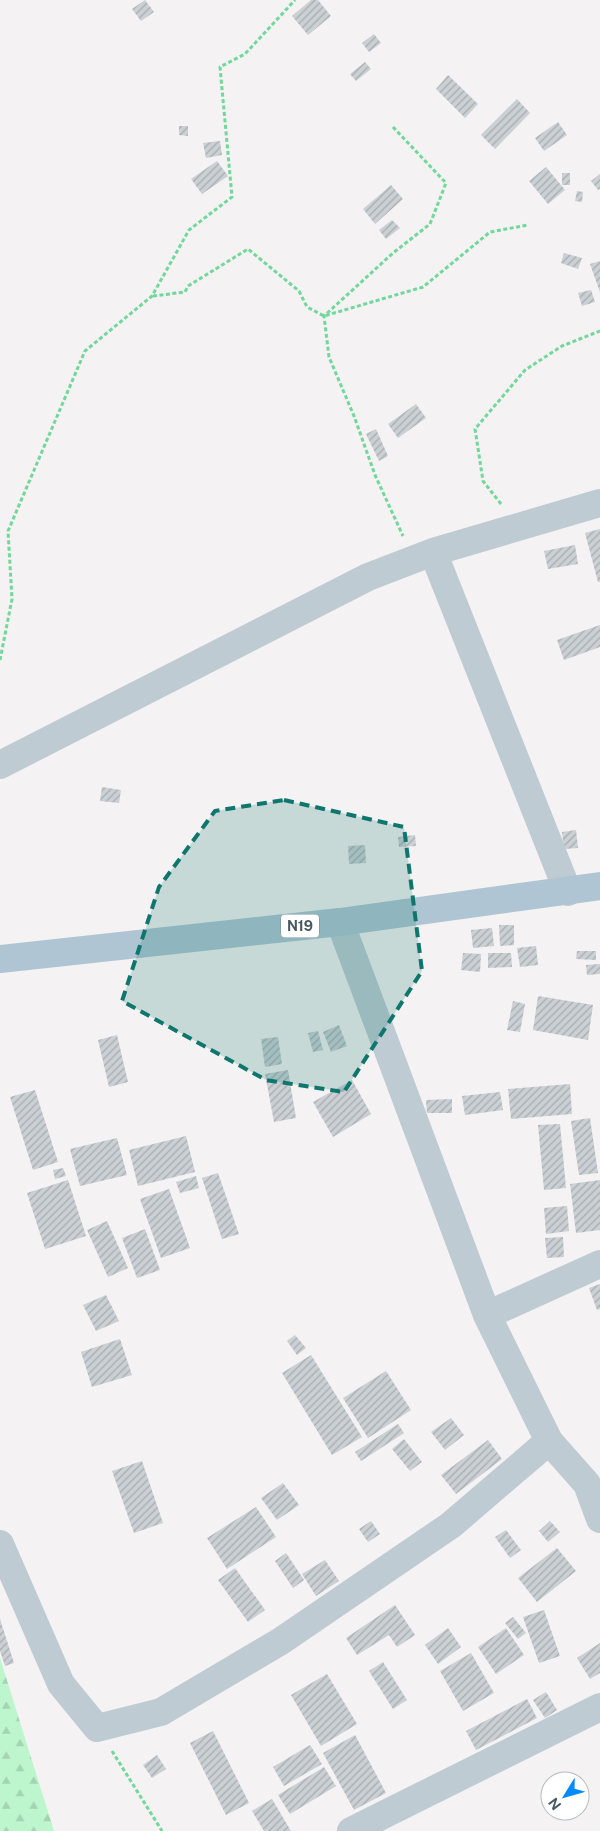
<svg xmlns="http://www.w3.org/2000/svg" width="600" height="1831" viewBox="0 0 600 1831" font-family="'Public Sans',sans-serif">
<defs>
<pattern id="forest-firs" width="22" height="20" patternUnits="userSpaceOnUse" patternTransform="scale(1.25)"><rect width="22" height="20" fill="#bdf5cd"/><path d="M5 1l3.5 6h-7zM16 11l3.5 6h-7z" fill="#a4d4b3"/></pattern>
<pattern id="building-hatch" width="6" height="6" patternUnits="userSpaceOnUse" patternTransform="scale(1.25)"><rect width="6" height="6" fill="#cbd0d5"/><path d="M-1 1l2-2M0 6l6-6M5 7l2-2" fill="none" stroke="#a7acb0"/></pattern>
</defs>
<rect width="100%" height="100%" fill="#f4f2f2"/>
<!-- forest -->
<path fill="url(#forest-firs)" d="M0 1658 54 1831H0Z"/>
<!-- building -->
<path fill="url(#building-hatch)" d="M145 0 154 12 141 21 132 9Z
M311 0H318L331 16 308 35 292 16Z
M374 34 381 43 369 52 362 43Z
M365 62 371 69 356 81 350 74Z
M448 75 478 104 465 118 436 89Z
M517 99 530 113 495 149 481 135Z
M558 122 567 135 544 151 535 138Z
M179 126H188V136L179 135Z
M220 141 222 155 206 158 203 143Z
M217 161 228 176 202 194 191 179Z
M546 167 565 190 548 204 529 181Z
M562 173H570V185H562Z
M600 174V189L598 190 591 181Z
M391 185 403 199 375 224 363 209Z
M577 191 583 192 582 202 575 201Z
M392 220 400 228 386 239 379 230Z
M564 253 582 258 578 269 561 263Z
M600 261V292L590 264Z
M591 290 595 302 582 306 578 293Z
M416 404 426 418 398 438 388 424Z
M376 429 388 456 379 461 366 434Z
M600 529V582H598L585 533Z
M575 545 578 564 548 569 544 551Z
M600 625V647L564 660 557 640Z
M102 787 121 790 119 803 100 801Z
M576 830 578 848 564 849 562 832Z
M415 835 416 846 399 847 398 837Z
M365 845 366 863 349 864 348 846Z
M499 925H514V945L500 946Z
M492 928 494 946 473 948 471 930Z
M536 946 538 965 520 967 517 948Z
M577 951H596V960L576 959Z
M463 953 481 954 480 972 461 970Z
M488 953H511L512 967 488 968Z
M600 964V974L587 975 586 965Z
M538 996 593 1005 588 1040 533 1030Z
M513 1001 525 1004 520 1032 507 1030Z
M339 1025 347 1046 331 1052 323 1032Z
M318 1031 323 1050 313 1052 308 1033Z
M117 1035 128 1082 109 1087 98 1040Z
M278 1037 282 1064 265 1067 261 1039Z
M288 1070 296 1118 274 1122 265 1074Z
M352 1080 371 1114 333 1137 313 1102Z
M570 1084 572 1114 511 1119 508 1089Z
M35 1090 58 1162 33 1170 10 1097Z
M500 1092 503 1110 465 1115 462 1096Z
M452 1099V1113H427L426 1100Z
M590 1118 598 1173 579 1175 571 1121Z
M560 1124 566 1188 544 1190 538 1125Z
M186 1136 195 1172 138 1186 129 1150Z
M117 1138 127 1175 80 1186 70 1149Z
M63 1168 66 1176 55 1179 53 1170Z
M218 1173 239 1234 222 1239 202 1178Z
M196 1176 199 1188 180 1193 176 1182Z
M68 1180 86 1236 45 1249 27 1193Z
M600 1180V1230L576 1233 570 1184Z
M169 1189 190 1248 161 1258 140 1199Z
M567 1206 569 1231 546 1234 544 1208Z
M107 1221 128 1268 108 1277 87 1230Z
M145 1229 160 1270 137 1278 122 1238Z
M563 1237 564 1257 547 1258 545 1238Z
M600 1284V1309L597 1310 589 1288Z
M106 1295 119 1321 96 1331 83 1305Z
M295 1335 306 1348 297 1355 287 1341Z
M120 1339 132 1375 92 1387 81 1352Z
M311 1355 362 1437 332 1455 282 1373Z
M386 1371 411 1410 368 1438 343 1398Z
M451 1418 464 1435 445 1450 431 1432Z
M398 1424 404 1433 361 1461 355 1452Z
M404 1439 422 1462 410 1471 392 1449Z
M488 1440 502 1459 456 1494 441 1475Z
M142 1461 163 1523 134 1533 112 1471Z
M283 1483 299 1505 277 1520 261 1498Z
M256 1507 276 1537 227 1569 207 1538Z
M371 1521 380 1534 368 1542 359 1529Z
M550 1521 560 1532 548 1542 539 1531Z
M506 1530 521 1550 510 1558 495 1537Z
M557 1548 576 1571 537 1602 518 1578Z
M286 1553 304 1580 293 1588 275 1561Z
M325 1560 339 1581 316 1596 302 1574Z
M235 1568 265 1610 248 1622 218 1580Z
M395 1605 415 1635 397 1647 389 1635 357 1655 346 1638Z
M544 1610 560 1656 539 1663 523 1617Z
M513 1617 526 1633 518 1639 505 1623Z
M0 1619 14 1663 5 1666 0 1651Z
M448 1628 461 1647 438 1664 425 1645Z
M506 1628 524 1655 496 1674 478 1647Z
M600 1643V1673L590 1679 577 1658Z
M471 1653 494 1693 463 1711 440 1671Z
M383 1662 407 1700 393 1709 369 1671Z
M327 1674 357 1724 321 1746 291 1695Z
M546 1692 557 1710 545 1718 533 1700Z
M527 1699 537 1718 476 1750 466 1731Z
M213 1731 249 1803 226 1815 190 1743Z
M355 1735 386 1793 354 1810 323 1753Z
M310 1745 322 1764 284 1786 273 1767Z
M157 1755 166 1769 152 1778 143 1765Z
M324 1767 336 1786 290 1814 278 1795Z
M272 1799 291 1831H264L252 1811Z"/>
<g fill="none" stroke-linecap="round" stroke-linejoin="round">
<!-- path -->
<path stroke="#70d89a" stroke-width="3" stroke-dasharray="4 2.5" stroke-linecap="butt" d="M393 127 446 183 430 224 393 253 324 316 329 357 354 416 375 475 403 536
M153 296 185 292 188 286 248 249 299 291 307 307 324 316 423 287 490 232 528 225
M501 504 483 481 475 429 525 370 562 346 600 331
M0 660 12 599 8 531 85 351 152 296 189 230 232 197 220 67 245 54 295 0
M112 1751 162 1831"/>
<!-- street -->
<path stroke="#becbd3" stroke-width="28" d="M433 552 568 892
M0 765 368 577 433 552 600 503
M340 922 487 1315 549 1441 587 1484 600 1519
M487 1315 600 1264
M0 1544 61 1684 97 1728 161 1712 281 1641 451 1525 549 1441
M351 1831 600 1707"/>
<!-- primary -->
<path stroke="#afc5d3" stroke-width="28" d="M0 959 340 922 600 886"/>
</g>
<!-- marked area -->
<path fill="#0f766e" fill-opacity="0.2" stroke="#0f766e" stroke-width="4" stroke-dasharray="10 6" stroke-linejoin="round" d="M284 800 404 827 422 971 344 1092 266 1080 122 1001 159 887 215 811Z"/>
<g text-anchor="middle" dominant-baseline="central" stroke-width="4" stroke-linejoin="round" paint-order="stroke">
<!-- shield labels -->
<rect fill="#fff" stroke="#7e8a91" stroke-width="1" x="281" y="914.5" width="38" height="23" rx="4"/>
<g font-size="14" font-weight="bold" fill="#475862">
<text x="300" y="926">N19</text>
</g>
</g>
<!-- north arrow -->
<g transform="translate(565 1796) rotate(233)"><circle r="24" fill="#ffffff" stroke="#b5bcc0"/>
<path d="M0-4L9 19L0 12L-9 19Z" fill="#048afc"/>
<text y="-8" font-size="14" font-weight="bold" text-anchor="middle" fill="#475862">N</text>
</g>
</svg>
